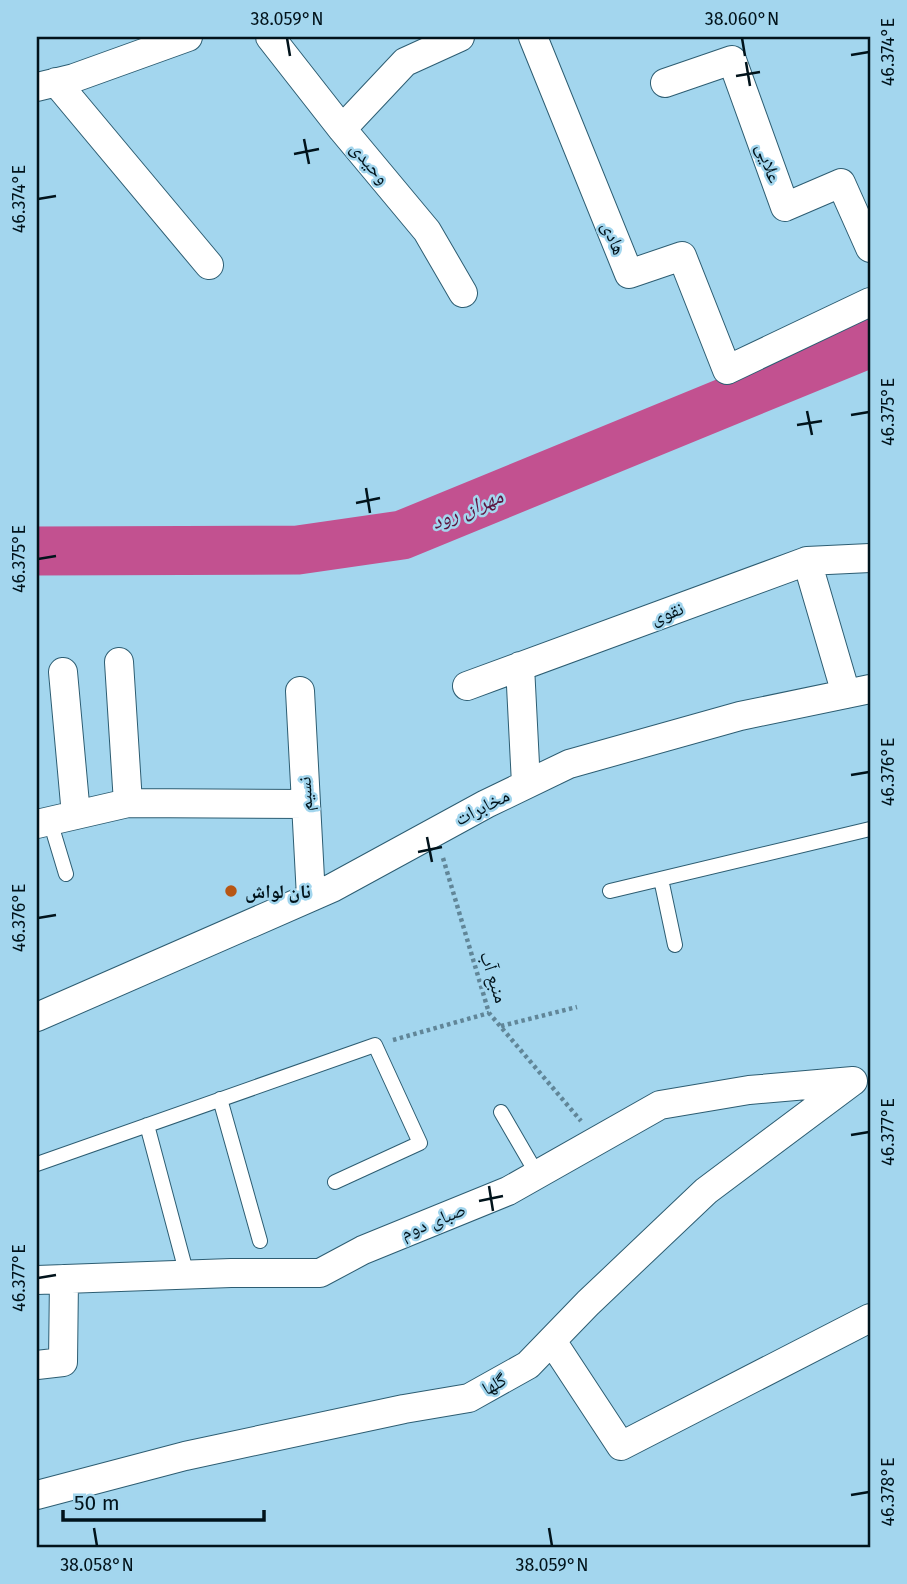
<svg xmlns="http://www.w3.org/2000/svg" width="907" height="1584" viewBox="0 0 907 1584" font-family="'Fira Sans','Noto Naskh Arabic',sans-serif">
<rect width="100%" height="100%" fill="#a3d6ee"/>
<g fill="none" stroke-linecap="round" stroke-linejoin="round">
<!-- river -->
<path stroke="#c25190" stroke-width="49" d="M37 551 298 550 402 535 870 343"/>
<defs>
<path id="service" d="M50 821 66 874
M661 879 675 945
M610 891 870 829
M220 1099 260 1241
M501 1112 537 1174
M147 1125 187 1275
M37 1164 375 1045 420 1143 335 1182"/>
<path id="minor" d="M270 37 342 129 427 231 463 293
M533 37 629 274 682 256 727 370 870 302
M56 82 209 265
M665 83 732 60 785 207 841 183 870 248
M37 87 74 78 188 37
M342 129 405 62 460 37
M807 561 846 694
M119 662 128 803
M520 666 526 784
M63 672 76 815
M467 686 807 561 870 558
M300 691 311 897
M37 824 128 803 306 804
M37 1017 332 888 486 804 569 764 740 716 870 689
M37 1280 231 1273H320L363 1250 508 1191 660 1105 749 1090 853 1081
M552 1341 621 1446 870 1318
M37 1365 63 1362 64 1279
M37 1495 185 1456 404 1409 469 1398 528 1365 588 1303 706 1191 853 1081"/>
</defs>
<!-- service casing -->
<use href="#service" stroke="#2d5d72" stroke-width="16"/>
<!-- minor casing -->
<use href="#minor" stroke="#2d5d72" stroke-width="30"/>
<!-- path -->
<path stroke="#618698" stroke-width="4.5" stroke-dasharray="3.5 3.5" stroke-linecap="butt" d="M443 858 489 1013 581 1121
M501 1026 577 1007
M393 1040 489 1013"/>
<!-- service -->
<use href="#service" stroke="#fff" stroke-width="14"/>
<!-- minor -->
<use href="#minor" stroke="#fff" stroke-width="28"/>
</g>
<!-- ticks -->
<path fill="none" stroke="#01131b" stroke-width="2.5" d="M287 38 290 56M742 38 745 56M851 55 869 52M746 62 750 86M736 76 760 72M304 139 309 164M294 154 319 149M38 199 56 196M807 411 812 435M851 415 869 412M797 425 822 421M366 488 370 513M356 503 380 498M38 559 56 556M851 775 869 772M427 837 432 862M418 852 442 847M38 918 56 915M851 1135 869 1132M489 1186 493 1211M479 1201 503 1196M38 1278 56 1275M851 1495 869 1492M94 1528 97 1546M549 1528 552 1546"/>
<!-- markers -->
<circle fill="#b75614" stroke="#a3d6ee" stroke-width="2.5" cx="231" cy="891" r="7"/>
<g text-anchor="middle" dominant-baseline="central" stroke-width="5" stroke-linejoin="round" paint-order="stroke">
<!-- street labels -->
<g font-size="19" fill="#01131b" stroke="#a3d6ee">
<text transform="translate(370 163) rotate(50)">وحیدی</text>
<text transform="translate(769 163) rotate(70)">علایی</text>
<text transform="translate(614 238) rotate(68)">هادی</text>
<text transform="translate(667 613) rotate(-20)">نقوی</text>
<text transform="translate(305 794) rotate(-93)">نسیم</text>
<text transform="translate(482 807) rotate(-27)">مخابرات</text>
<text transform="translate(494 977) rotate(72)">منبع آب</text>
<text transform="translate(433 1221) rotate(-22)">صبای دوم</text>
<text transform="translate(494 1384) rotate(-29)">گلها</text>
</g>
<!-- poi labels -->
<g font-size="19" font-weight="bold" fill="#01131b" stroke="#a3d6ee" text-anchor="start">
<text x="245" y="891">نان لواش</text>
</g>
<!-- water labels -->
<g font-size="21" font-style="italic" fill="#5c133e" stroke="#a3d6ee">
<text transform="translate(467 509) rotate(-22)">مهران رود</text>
</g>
</g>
<!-- border -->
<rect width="907" height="1584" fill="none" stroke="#a3d6ee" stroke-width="77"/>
<!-- scale -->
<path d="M63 1510v10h201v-10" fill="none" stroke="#01131b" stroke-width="3.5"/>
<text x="74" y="1510" font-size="21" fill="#01131b" stroke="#a3d6ee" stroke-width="5" paint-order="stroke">50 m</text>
<rect x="38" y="38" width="831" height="1508" fill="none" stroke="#01131b" stroke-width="2.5"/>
<g font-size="18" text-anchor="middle" fill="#01131b">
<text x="287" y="25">38.059°N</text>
<text x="742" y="25">38.060°N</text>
<text transform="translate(888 52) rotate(-90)" y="6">46.374°E</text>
<text transform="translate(19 199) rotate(-90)" y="6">46.374°E</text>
<text transform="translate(888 412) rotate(-90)" y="6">46.375°E</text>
<text transform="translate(19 559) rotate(-90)" y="6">46.375°E</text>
<text transform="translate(888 772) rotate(-90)" y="6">46.376°E</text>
<text transform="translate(19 918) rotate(-90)" y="6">46.376°E</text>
<text transform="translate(888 1132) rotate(-90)" y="6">46.377°E</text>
<text transform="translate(19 1278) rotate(-90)" y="6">46.377°E</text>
<text transform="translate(888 1492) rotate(-90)" y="6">46.378°E</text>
<text x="97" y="1571">38.058°N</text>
<text x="552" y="1571">38.059°N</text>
</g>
</svg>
